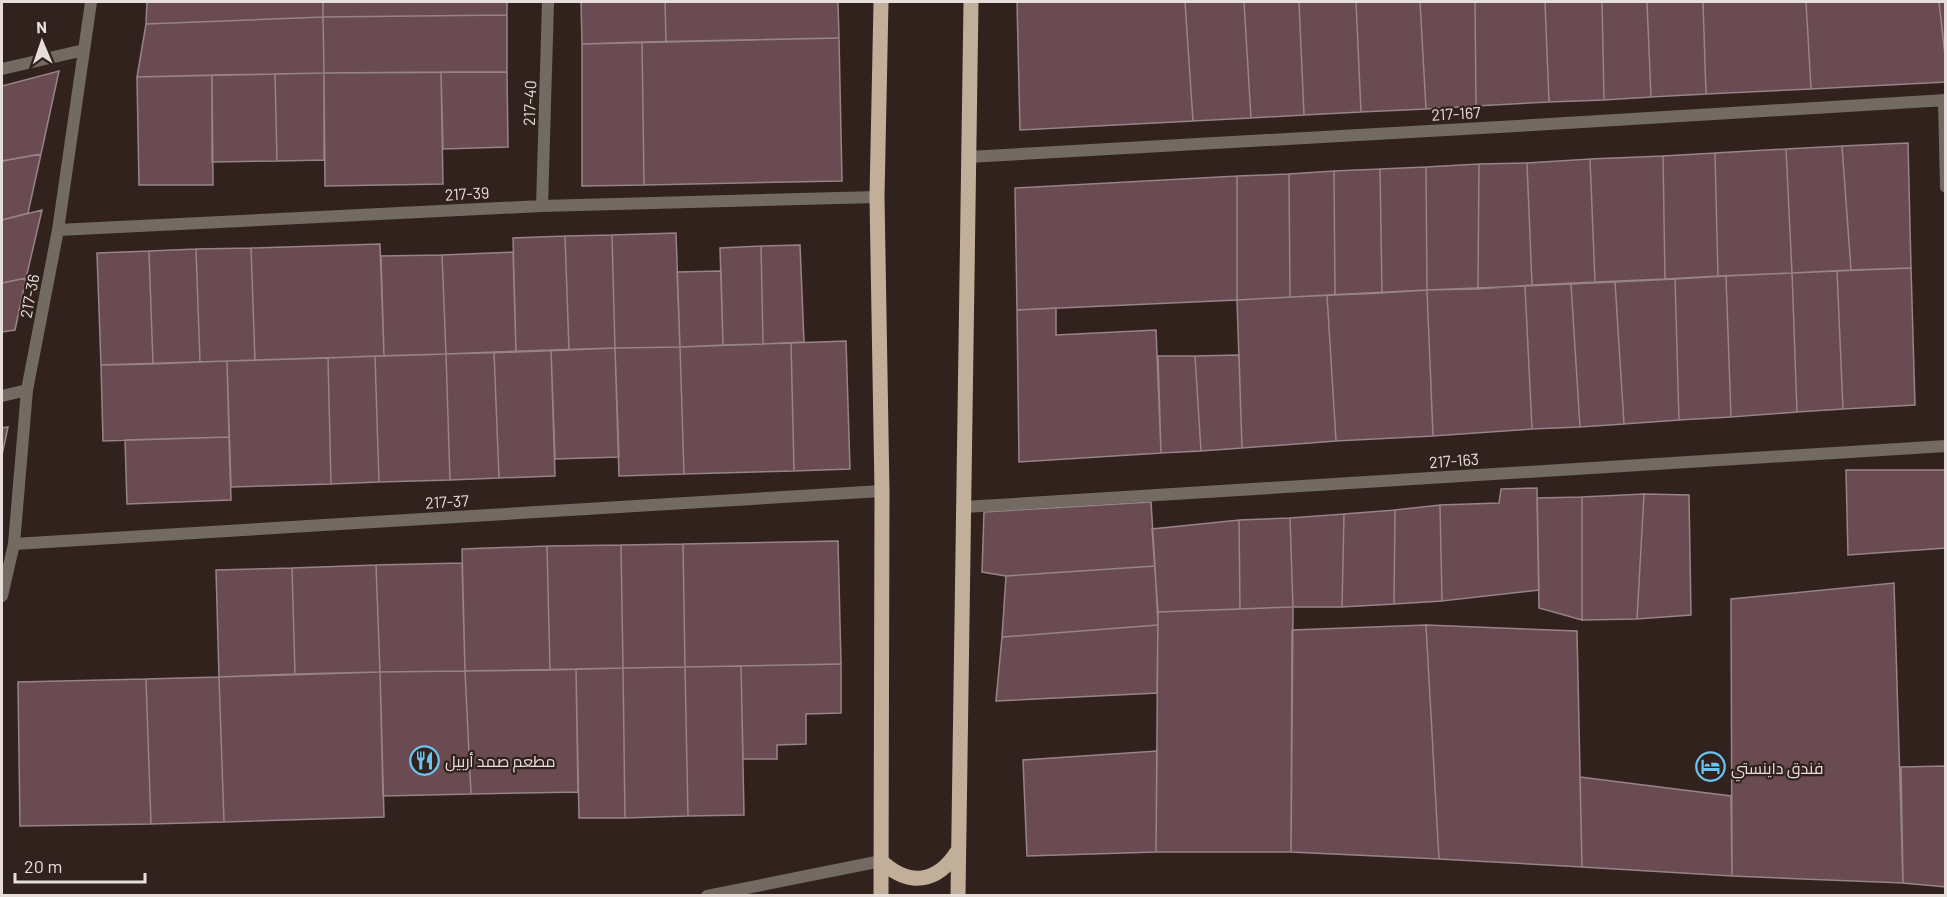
<svg xmlns="http://www.w3.org/2000/svg" width="1947" height="897" viewBox="0 0 1947 897" font-family="Barlow,Cairo,sans-serif">
<rect width="100%" height="100%" fill="#31221e"/>
<!-- building -->
<path fill="#694b51" stroke="#988488" stroke-width="1.5" d="M147 2H323V17L146 24Z
M323 2H507V15L323 17Z
M581 2H665L666 42 582 44Z
M665 2H838L839 38 666 42Z
M1017 2H1185L1193 121 1020 130Z
M1185 2H1244L1251 118 1193 121Z
M1244 2H1299L1304 115 1251 118Z
M1299 2H1356L1361 112 1304 115Z
M1356 2H1420L1426 109 1361 112Z
M1420 2H1475L1476 106 1426 109Z
M1475 2H1545L1549 102 1476 106Z
M1545 2H1602L1604 100 1549 102Z
M1602 2H1647L1651 97 1604 100Z
M1647 2H1703L1706 94 1651 97Z
M1703 2H1806L1811 89 1706 94Z
M1806 2H1939L1946 64V82L1811 89Z
M1939 2H1946V64Z
M507 15V72L324 73 323 17Z
M323 17 324 73 137 77 146 24Z
M839 38 842 181 644 185 642 42Z
M642 42 644 185 582 186V44Z
M59 71 41 154 2 161V86Z
M441 72 443 184 325 186 324 73Z
M441 72H507L508 147 443 149Z
M324 73V160L277 161 275 74Z
M275 74 277 161 212 162V75Z
M212 75 213 185H139L137 77Z
M1908 143 1911 268 1851 270 1842 146Z
M1842 146 1851 270 1792 273 1786 149Z
M1786 149 1792 273 1718 276 1715 153Z
M1715 153 1718 276 1665 279 1663 156Z
M41 154 28 213 2 220V161Z
M1663 156 1665 279 1595 282 1590 159Z
M1590 159 1595 282 1532 285 1527 163Z
M1527 163 1532 285 1478 289 1479 164Z
M1479 164 1478 289 1427 290 1426 167Z
M1426 167 1427 290 1382 293 1380 169Z
M1380 169 1382 293 1335 295 1334 171Z
M1334 171 1335 295 1290 297 1289 174Z
M1289 174 1290 297 1237 300V176Z
M1237 176V300L1017 310 1015 188Z
M42 210 26 278 2 283V220Z
M676 233 680 347 615 348 612 235Z
M612 235 615 348 569 350 565 236Z
M565 236 569 350 516 352 513 238Z
M380 244 384 356 255 360 251 248Z
M800 245 804 342 763 344 761 246Z
M761 246 763 344 723 345 720 248Z
M251 248 255 360 200 362 196 249Z
M196 249 200 362 153 364 149 251Z
M149 251 153 364 101 365 97 253Z
M513 252 516 352 446 354 442 255Z
M442 255 446 354 384 356 381 256Z
M1911 268 1915 405 1843 409 1837 271Z
M721 271 723 345 680 347 677 272Z
M1837 271 1843 409 1797 412 1792 273Z
M1792 273 1797 412 1731 417 1726 276Z
M1726 276 1731 417 1679 420 1675 279Z
M26 278 15 330 2 332V283Z
M1675 279 1679 420 1624 424 1615 282Z
M1615 282 1624 424 1580 427 1571 284Z
M1571 284 1580 427 1532 429 1525 286Z
M1525 286 1532 429 1433 436 1427 290Z
M1427 290 1433 436 1336 441 1327 295Z
M1327 295 1336 441 1242 448 1237 300Z
M1056 308V335L1156 330 1161 453 1019 462 1017 310Z
M846 341 850 469 794 471 791 343Z
M791 343 794 471 684 474 680 347Z
M680 347 684 474 619 476 615 348Z
M615 348 619 457 555 459 551 350Z
M551 350 555 476 499 478 494 352Z
M494 352 499 478 450 480 446 354Z
M446 354 450 480 379 482 375 356Z
M1239 355 1242 448 1201 451 1195 356Z
M375 356 379 482 331 484 328 358Z
M1158 356H1195L1201 451 1161 453Z
M328 358 331 484 231 487 227 361Z
M227 361 229 437 103 441 101 365Z
M8 427 2 455V428Z
M229 437 231 500 127 504 125 440Z
M1846 470H1946V548L1848 555Z
M1537 488 1539 590 1442 601 1440 505 1499 503 1501 489Z
M1644 494 1689 495 1691 615 1637 619Z
M1644 494 1637 619 1582 620V497Z
M1582 497V620L1539 608 1537 498Z
M1151 502 1155 566 1006 576 982 572 984 512Z
M1440 505 1442 601 1394 604 1395 510Z
M1395 510 1394 604 1342 607 1344 514Z
M1344 514 1342 607H1293L1290 518Z
M1290 518 1293 607 1240 609 1239 520Z
M1239 520 1240 609 1158 612 1152 529Z
M838 541 841 664 685 667 683 544Z
M683 544 685 667 623 668 621 545Z
M621 545 623 668 550 670 547 546Z
M547 546 550 670 465 671 462 549Z
M462 563 465 671 380 672 376 565Z
M376 565 380 672 295 674 292 568Z
M1155 566 1158 625 1002 637 1006 576Z
M292 568 295 674 219 677 216 570Z
M1894 583 1903 883 1732 876 1731 599Z
M1293 607 1291 852H1156L1158 612Z
M1158 625 1157 693 996 701 1002 637Z
M1426 625 1439 859 1291 852 1292 630Z
M1426 625 1577 631 1582 867 1439 859Z
M841 664V713L806 714V744L777 745V759H743L741 666Z
M741 666 744 815 688 816 685 667Z
M685 667 688 816 625 818 623 668Z
M623 668 625 818H579L576 669Z
M576 669 578 792 471 794 465 671Z
M465 671 471 794 383 796 380 672Z
M380 672 384 817 224 822 219 677Z
M219 677 224 822 151 824 146 679Z
M146 679 151 824 20 826 18 682Z
M1157 751 1156 852 1027 856 1023 760Z
M1946 766V887L1903 883 1901 767Z
M1580 777 1731 796 1732 876 1582 867Z"/>
<g fill="none" stroke-linecap="round" stroke-linejoin="round">
<!-- service -->
<path stroke="#736b61" stroke-width="12" d="M707 896 881 861"/>
<!-- minor -->
<path stroke="#736b61" stroke-width="12" d="M2 69 84 50
M1944 100 1946 187
M968 157 1533 125 1946 100
M542 206 548 2
M58 230 542 206 877 197
M2 396 27 390
M964 507 1946 446
M14 544 882 491
M2 596 14 544 27 390 58 230 91 2"/>
<!-- primary -->
<path stroke="#c1af9a" stroke-width="15" d="M881 2 877 197 882 491 881 896
M881 861C909 887 937 883 957 852
M958 896 971 2"/>
</g>
<!-- icons -->
<defs>
<symbol id="restaurant-ring" viewBox="-11 -11 22 22"><circle r="9.5" fill="#31221e" stroke="#6bc3f2" stroke-width="1.5"/><path d="M-5-6h1v4h1v-4h1v4h1v-4h1v5L-1.5 .5V6h-2V.5L-5-1ZM5-6V6H3V1.5H1.5Q1.5-4 5-6Z" fill="#6bc3f2"/></symbol>
<symbol id="hotel-ring" viewBox="-11 -11 22 22"><circle r="9.5" fill="#31221e" stroke="#6bc3f2" stroke-width="1.5"/><path d="M-6-4.5h1.5V1H6V5H4.5V3h-9V5H-6ZM-4 0a1.8 1.8 0 1 1 3.6 0ZM.5 0V-2.5h3Q6-2.5 6 0Z" fill="#6bc3f2"/></symbol>
</defs>
<g fill-rule="evenodd">
<use href="#restaurant-ring" x="408" y="744" width="33" height="33"/>
<use href="#hotel-ring" x="1694" y="750" width="33" height="33"/>
</g>
<g text-anchor="middle" dominant-baseline="central" stroke-width="4.5" stroke-linejoin="round" paint-order="stroke">
<!-- street labels -->
<g font-size="16" fill="#e7ddda" stroke="#31221e">
<text transform="translate(529 103) rotate(-88)">217-40</text>
<text transform="translate(1456 113) rotate(-3)">217-167</text>
<text transform="translate(467 193) rotate(-3)">217-39</text>
<text transform="translate(29 296) rotate(-79)">217-36</text>
<text transform="translate(1454 460) rotate(-4)">217-163</text>
<text transform="translate(447 501) rotate(-3)">217-37</text>
</g>
<!-- poi labels -->
<g font-size="16" fill="#e7ddda" stroke="#31221e" text-anchor="start">
<text x="445" y="760">مطعم صمد أربيل</text>
<text x="1731" y="767">فندق داينستي</text>
</g>
</g>
<!-- border -->
<rect width="1947" height="897" fill="none" stroke="#e7ddda" stroke-width="6"/>
<!-- north arrow -->
<g transform="translate(42 42) rotate(358)" stroke="#31221e" stroke-width="4.5" paint-order="stroke">
<path d="M0-4.5L10 22L0 15L-10 22Z" fill="#e7ddda"/>
<text y="-9" font-size="16" font-weight="bold" text-anchor="middle" fill="#e7ddda">N</text>
</g>
<!-- scale -->
<path d="M15 873v9h130v-9" fill="none" stroke="#e7ddda" stroke-width="3"/>
<text x="24" y="873" font-size="18" fill="#e7ddda" stroke="#31221e" stroke-width="4.5" paint-order="stroke">20 m</text>
</svg>
